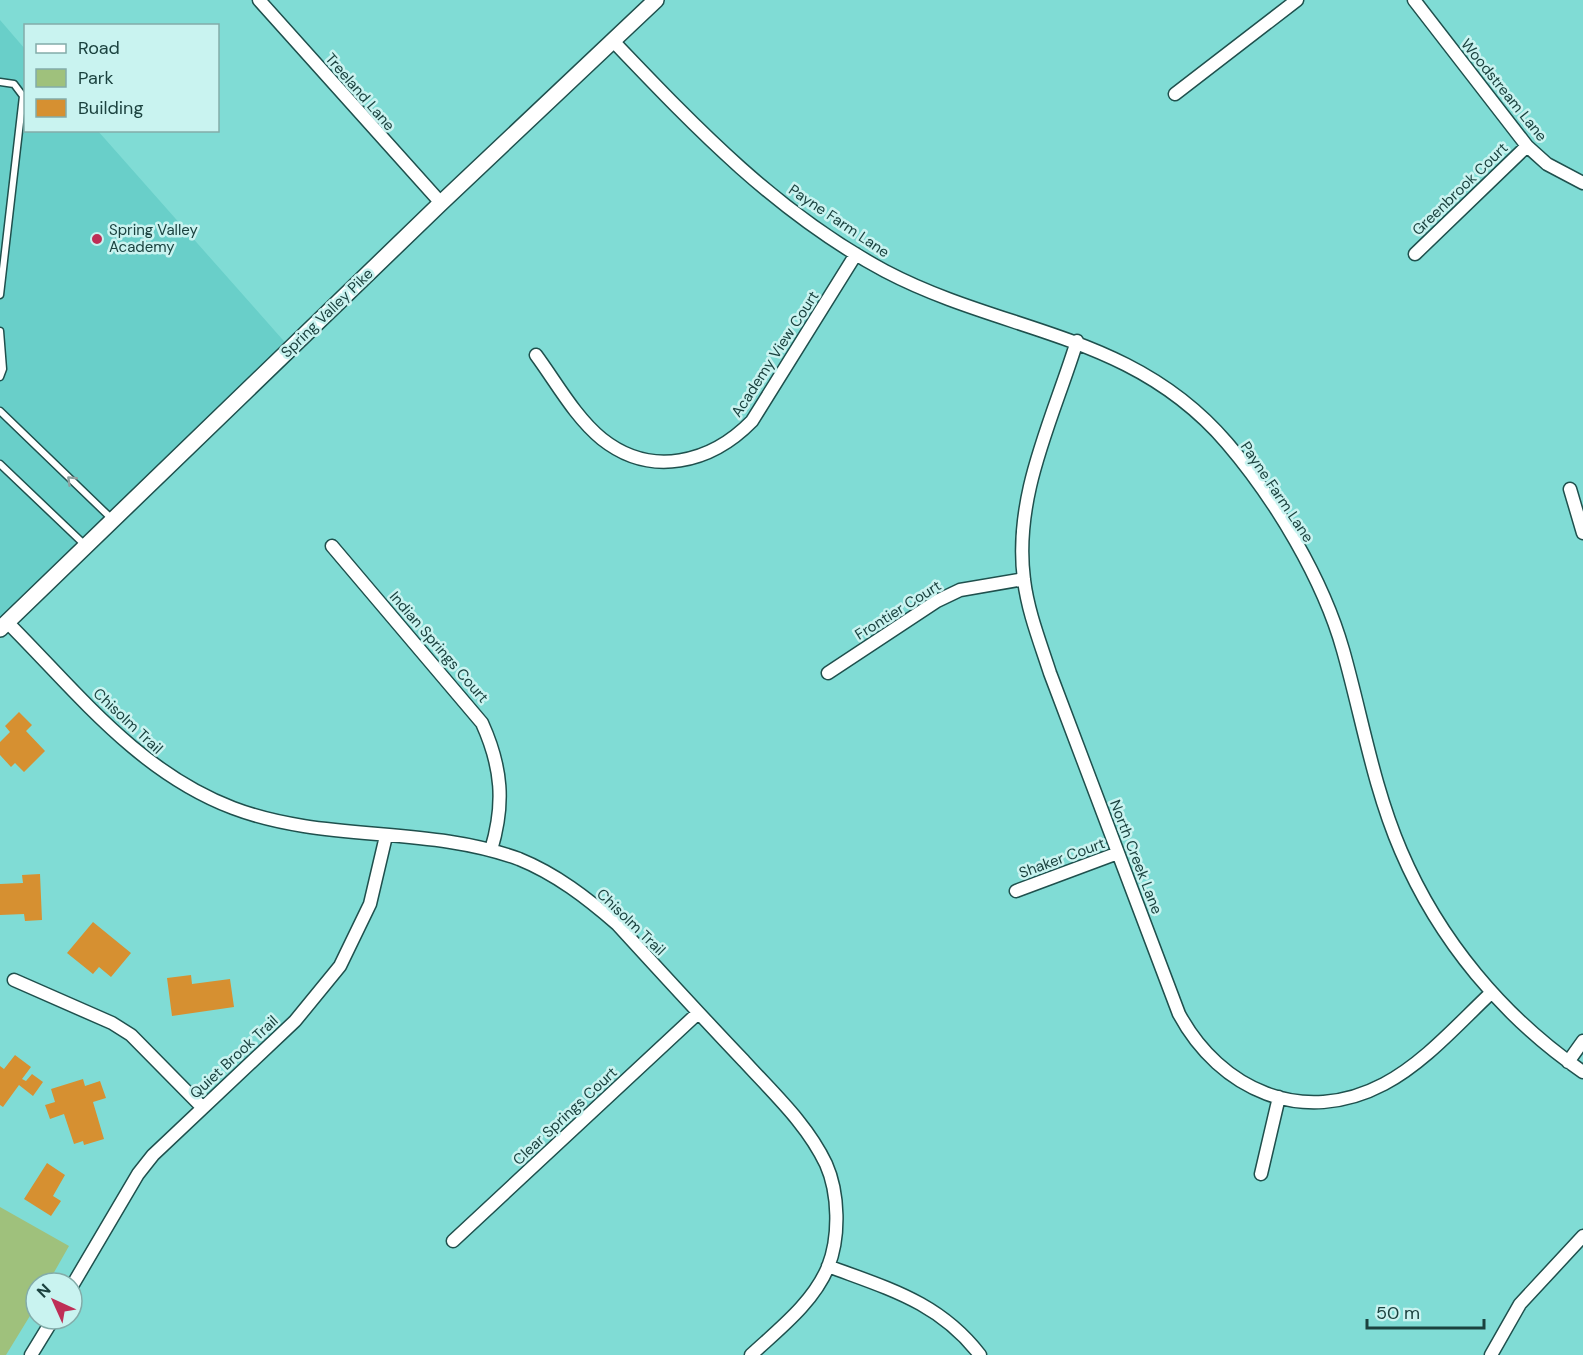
<svg xmlns="http://www.w3.org/2000/svg" width="1583" height="1355" viewBox="0 0 1583 1355" font-family="'DM Sans',sans-serif">
<rect width="100%" height="100%" fill="#80dcd5"/>
<!-- built -->
<path fill="#69cfc9" d="M0 20 25 49 26 130 98 131 290 348 0 629Z"/>
<!-- green -->
<path fill="#9fc17c" d="M0 1207 69 1246 48 1283H36V1306L6 1355H0Z"/>
<!-- building -->
<path fill="#d69031" d="M19 712 32 725 26 731 45 751 24 772 15 763 11 767 0 755V742L10 732 5 726Z
M40 874 42 920 25 921 24 914 0 915V884L23 883 22 875Z
M93 922 131 953 111 977 99 967 93 974 67 953Z
M191 975 192 984 230 979 234 1007 172 1016 167 978Z
M15 1055 31 1067 22 1079 26 1081 32 1074 43 1082 33 1096 19 1085 3 1107 0 1105V1066L4 1069Z
M83 1079 85 1086 100 1081 106 1098 93 1102 104 1139 84 1145 83 1141 74 1144 64 1114 50 1119 45 1105 55 1102 51 1089Z
M47 1163 65 1175 53 1196 61 1201 51 1216 24 1199Z"/>
<g fill="none" stroke-linecap="round" stroke-linejoin="round">
<defs>
<path id="service" d="M0 82 14 84 23 96 0 295
M0 331 3 369 0 377
M0 411 113 520
M0 464 86 546"/>
<path id="minor" d="M259 0 441 203
M1414 0 1527 146 1547 164 1583 183
M613 41C697 129 777 213 885 271 1005 334 1132 332 1227 443 1275 499 1323 579 1343 650 1362 717 1373 786 1401 851 1439 940 1503 1017 1583 1072
M1175 94 1297 0
M1415 254 1527 146
M1077 341C1053 419 1013 496 1024 580 1028 612 1040 642 1050 673L1179 1014C1220 1090 1303 1127 1384 1084 1424 1063 1458 1024 1491 993
M536 355C556 382 575 417 602 439 651 478 711 463 752 421L856 254
M1570 489 1583 533
M332 546 482 723C502 767 505 804 491 850
M7 622C77 692 138 772 233 808 325 843 427 825 519 859 556 874 587 898 617 924 659 970 701 1016 744 1061 774 1094 807 1124 826 1164 839 1193 840 1237 828 1267 813 1303 779 1329 751 1355
M828 673 937 601 960 590 1024 579
M1016 891 1118 853
M14 980 112 1023 131 1035 202 1107
M1568 1062 1583 1041
M1261 1174 1279 1097
M453 1241 698 1013
M828 1266C889 1289 939 1302 980 1355
M72 1286 138 1174 153 1155 295 1021 340 966 370 904 386 836
M31 1355 53 1319
M1491 1355 1520 1304 1583 1236"/>
<path id="tertiary" d="M0 629 441 203 656 0"/>
</defs>
<!-- service casing -->
<use href="#service" stroke="#1f504d" stroke-width="9"/>
<!-- minor casing -->
<use href="#minor" stroke="#1f504d" stroke-width="15"/>
<!-- tertiary casing -->
<use href="#tertiary" stroke="#1f504d" stroke-width="18"/>
<!-- service -->
<use href="#service" stroke="#fff" stroke-width="6"/>
<!-- minor -->
<use href="#minor" stroke="#fff" stroke-width="12"/>
<!-- tertiary -->
<use href="#tertiary" stroke="#fff" stroke-width="15"/>
</g>
<!-- one-way arrows -->
<defs><path id="oneway-chevron" d="M-2-3.5L2.5 0L-2 3.5" fill="none" stroke-width="1.6" stroke-linecap="round" stroke-linejoin="round" transform="scale(1.5)"/></defs>
<use stroke="#8da09f" href="#oneway-chevron" transform="translate(71 480) rotate(-136)"/>
<!-- markers -->
<circle fill="#be2e56" stroke="#c9f3f0" stroke-width="2" cx="97" cy="239" r="6"/>
<g text-anchor="middle" dominant-baseline="central" stroke-width="5" stroke-linejoin="round" paint-order="stroke">
<!-- street labels -->
<g font-size="15" fill="#1b423f" stroke="#c9f3f0">
<text transform="translate(1504 90) rotate(51)">Woodstream Lane</text>
<text transform="translate(360 92) rotate(49)">Treeland Lane</text>
<text transform="translate(1460 189) rotate(-44)">Greenbrook Court</text>
<text transform="translate(839 221) rotate(34)">Payne Farm Lane</text>
<text transform="translate(327 313) rotate(-44)">Spring Valley Pike</text>
<text transform="translate(775 354) rotate(-57)">Academy View Court</text>
<text transform="translate(1277 492) rotate(56)">Payne Farm Lane</text>
<text transform="translate(898 610) rotate(-32)">Frontier Court</text>
<text transform="translate(439 647) rotate(49)">Indian Springs Court</text>
<text transform="translate(128 721) rotate(43)">Chisolm Trail</text>
<text transform="translate(1136 857) rotate(69)">North Creek Lane</text>
<text transform="translate(1062 858) rotate(-20)">Shaker Court</text>
<text transform="translate(631 922) rotate(44)">Chisolm Trail</text>
<text transform="translate(234 1057) rotate(-43)">Quiet Brook Trail</text>
<text transform="translate(565 1116) rotate(-43)">Clear Springs Court</text>
</g>
<!-- poi labels -->
<g font-size="15" fill="#1b423f" stroke="#c9f3f0" text-anchor="start">
<text x="109" y="230">Spring Valley<tspan x="109" dy="17">Academy</tspan></text>
</g>
</g>
<!-- legend -->
<rect x="24" y="24" width="195" height="108" fill="#c9f3f0" stroke="#83aca9" stroke-width="1.5"/>
<rect x="36" y="44" width="30" height="9" fill="#ffffff" stroke="#83aca9" stroke-width="1.5"/>
<text x="78" y="54" font-size="18" fill="#1b423f">Road</text>
<rect x="36" y="69" width="30" height="18" fill="#9fc17c" stroke="#83aca9" stroke-width="1.5"/>
<text x="78" y="84" font-size="18" fill="#1b423f">Park</text>
<rect x="36" y="99" width="30" height="18" fill="#d69031" stroke="#83aca9" stroke-width="1.5"/>
<text x="78" y="114" font-size="18" fill="#1b423f">Building</text>
<!-- north arrow -->
<g transform="translate(54 1301) rotate(315)"><circle r="28" fill="#c9f3f0" stroke="#83aca9" stroke-width="1.5"/>
<path d="M0-4.5L10 22L0 15L-10 22Z" fill="#be2e56"/>
<text y="-9" font-size="16" font-weight="bold" text-anchor="middle" fill="#1b423f">N</text>
</g>
<!-- scale -->
<path d="M1367 1319v9h117v-9" fill="none" stroke="#1b423f" stroke-width="3"/>
<text x="1376" y="1319" font-size="18" fill="#1b423f" stroke="#c9f3f0" stroke-width="4.5" paint-order="stroke">50 m</text>
</svg>
